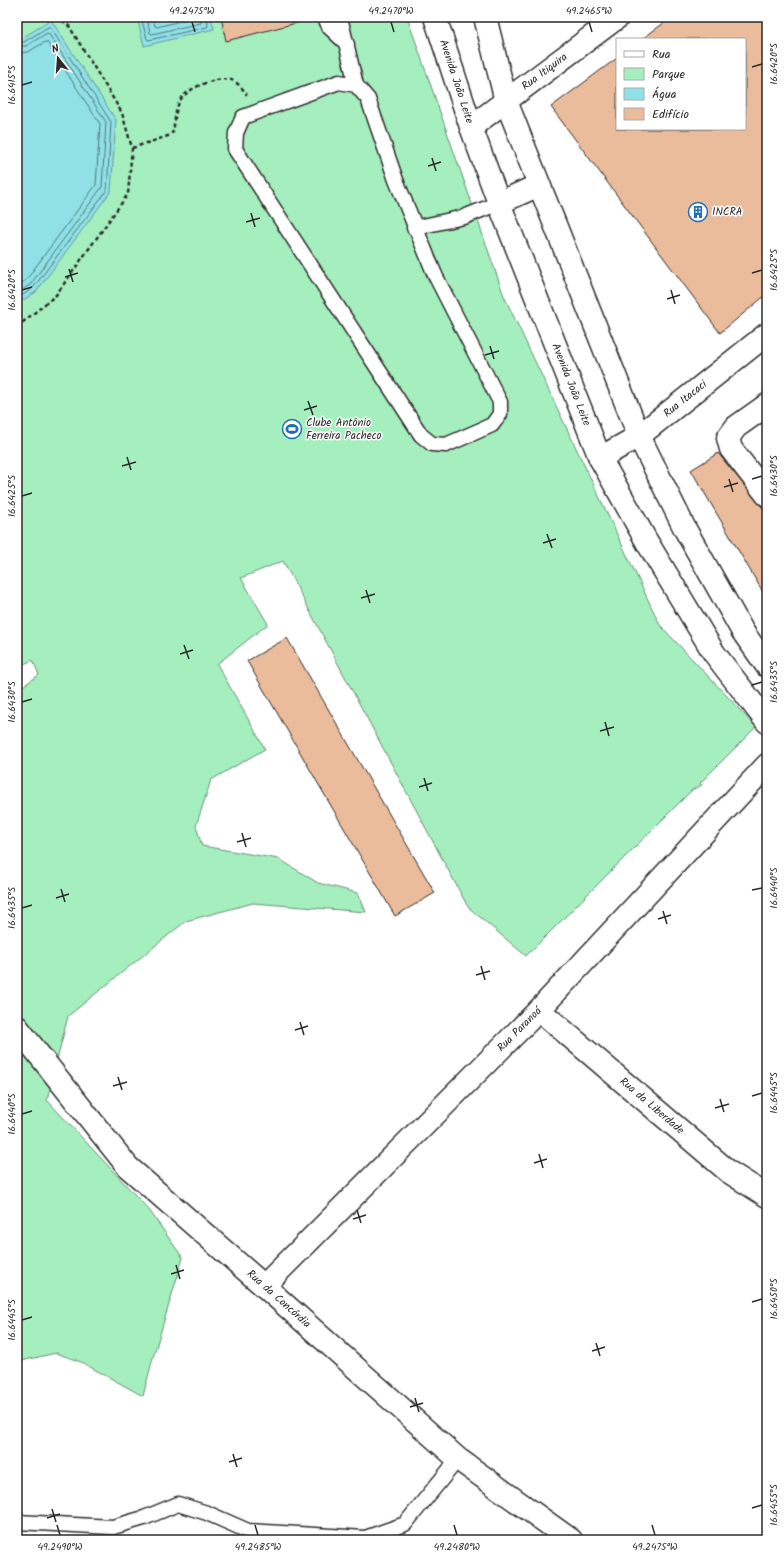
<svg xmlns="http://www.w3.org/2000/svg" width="784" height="1557" viewBox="0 0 784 1557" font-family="Kalam,sans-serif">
<rect width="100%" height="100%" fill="#fff"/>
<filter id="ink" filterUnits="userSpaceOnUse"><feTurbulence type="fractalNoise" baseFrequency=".025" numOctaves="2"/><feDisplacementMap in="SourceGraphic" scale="8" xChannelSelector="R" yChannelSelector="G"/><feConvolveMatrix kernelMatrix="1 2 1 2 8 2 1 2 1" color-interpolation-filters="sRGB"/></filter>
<g filter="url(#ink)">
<!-- green -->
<path fill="#a5efbe" stroke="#688d74" d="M17 17H407L504 296 660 625 756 727 700 783 702 785 692 790 526 956 468 907 283 561 241 578 268 624 217 664 265 749 211 780 196 826 202 846 279 859 318 883 358 893 366 912 253 903 186 921 68 1016 47 1100 149 1210 183 1258 154 1354 143 1396 81 1362 56 1353 17 1362V690L39 675 33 660 17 667Z"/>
<!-- water -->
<path fill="#8fe1e7" stroke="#67989c" d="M137 17H211L214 29 144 46Z
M51 20 116 120 111 191 36 292 17 304V35L22 38Z"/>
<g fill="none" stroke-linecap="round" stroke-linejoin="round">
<!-- shore -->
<path stroke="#537476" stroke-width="1" d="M141 17 147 39 149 40 207 27 208 25 207 17
M147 17 150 33 152 34 201 23 202 17
M153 17 155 26 157 27 196 17
M17 40 21 42H24L48 27H50L111 122 107 190 33 288 17 299
M17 46H26L47 33 49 34 106 122 102 187 30 285 17 293
M17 53 28 52 45 42H47L100 124 96 185 26 280 17 286"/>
</g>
<!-- building -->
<path fill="#eabc9b" stroke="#2b2b2b" d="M221 17H312V19L226 41Z
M672 17H767V294L720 333 551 107 617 58V129H745V39H642Z
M718 453 767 513V599L691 470Z
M287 638 435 893 395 916 247 661Z"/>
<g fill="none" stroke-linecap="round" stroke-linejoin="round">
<defs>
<path id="service" d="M325 17 329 27 347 44
M340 17 356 85
M339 82 356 85 368 99 396 180 435 275 500 402V414L492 425 446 445 432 444 421 435 235 149 236 133 243 117Z
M414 228 464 217 499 203
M17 1522 113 1527 144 1518 178 1504 207 1513 248 1531 365 1538 405 1524 458 1459"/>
<g id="minor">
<path id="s1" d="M471 127 618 17"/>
<path d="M499 203 539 185"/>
<path d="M767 405 736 427 728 438 731 449 767 495"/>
<path id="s2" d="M600 458 639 436 767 334"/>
<path id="s3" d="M539 1010 729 1172 767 1196"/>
<path id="s4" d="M17 1027 128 1167 264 1286 458 1459 571 1540"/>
<path id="s5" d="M264 1286 539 1010 767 765"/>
</g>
<g id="tertiary">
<path id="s6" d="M435 17 471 127 499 203 600 458 647 542 714 653 767 722"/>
<path d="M485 17 506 101 639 436 685 529 743 632 767 666"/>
</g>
</defs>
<!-- service casing -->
<use href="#service" stroke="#2b2b2b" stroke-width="17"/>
<!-- minor casing -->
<use href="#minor" stroke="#2b2b2b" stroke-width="25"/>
<!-- tertiary casing -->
<use href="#tertiary" stroke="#2b2b2b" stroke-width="25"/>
<!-- path -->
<path stroke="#2b2b2b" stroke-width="2.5" stroke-dasharray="4 3" stroke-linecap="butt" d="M132 148 168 136 173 132C175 121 175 108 181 99 189 87 218 76 232 80 237 82 244 90 247 95
M17 327 56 295 128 194 132 148 122 113 69 26 58 17"/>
<!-- service -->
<use href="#service" stroke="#fff" stroke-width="14"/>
<!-- minor -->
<use href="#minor" stroke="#fff" stroke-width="22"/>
<!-- tertiary -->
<use href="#tertiary" stroke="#fff" stroke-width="22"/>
</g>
</g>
<!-- ticks -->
<path fill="none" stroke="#2b2b2b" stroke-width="1.5" d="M192 22 195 32M391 22 394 32M589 22 592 32M752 67 762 64M22 85 32 82M432 158 436 171M428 166 441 162M251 213 255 227M246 222 260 218M69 269 73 282M752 273 762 270M65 277 78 273M22 290 32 287M671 290 675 304M667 299 680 295M490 346 494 359M485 355 499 351M308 401 313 415M304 410 317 406M127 457 131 470M122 466 136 462M729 479 733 492M752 479 762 476M724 487 738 483M22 496 32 493M547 534 552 548M543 543 556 539M366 590 370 603M361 598 375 594M184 645 189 659M180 654 193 650M752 685 762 682M22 702 32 699M605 722 609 736M600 731 614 727M424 778 428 791M419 787 432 783M242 833 246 847M237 842 251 838M61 889 65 902M752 890 762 888M56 898 69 894M22 908 32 905M663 911 667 924M658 919 671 915M481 966 485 980M476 975 490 971M300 1022 304 1035M295 1030 308 1026M118 1077 122 1090M113 1086 127 1082M752 1096 762 1093M720 1099 724 1112M715 1108 729 1104M22 1114 32 1111M539 1154 543 1168M534 1163 547 1159M357 1210 361 1223M353 1219 366 1215M176 1265 180 1279M171 1274 184 1270M752 1302 762 1299M22 1320 32 1317M596 1343 600 1356M592 1351 605 1347M415 1398 419 1412M410 1407 423 1403M233 1454 237 1467M229 1462 242 1458M752 1508 762 1505M52 1509 56 1522M47 1518 60 1514M57 1525 60 1535M255 1525 258 1535M454 1525 457 1535M652 1525 655 1535"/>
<!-- icons -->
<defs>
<symbol id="building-ring" viewBox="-11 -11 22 22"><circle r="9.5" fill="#fff" stroke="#1f6fb2" stroke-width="1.5"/><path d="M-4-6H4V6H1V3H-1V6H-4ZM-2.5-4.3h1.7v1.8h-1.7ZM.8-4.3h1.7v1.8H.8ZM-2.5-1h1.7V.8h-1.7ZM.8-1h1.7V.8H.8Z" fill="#1f6fb2"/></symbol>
<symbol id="stadium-ring" viewBox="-11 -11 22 22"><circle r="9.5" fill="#fff" stroke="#1f6fb2" stroke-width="1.5"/><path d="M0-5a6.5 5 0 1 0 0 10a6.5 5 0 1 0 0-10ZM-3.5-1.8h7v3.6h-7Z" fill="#1f6fb2"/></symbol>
</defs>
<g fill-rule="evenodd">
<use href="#building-ring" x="687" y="201" width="22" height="22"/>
<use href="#stadium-ring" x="281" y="418" width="22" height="22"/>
</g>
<g text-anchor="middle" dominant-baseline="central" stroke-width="3" stroke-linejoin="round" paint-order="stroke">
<!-- street labels -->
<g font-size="11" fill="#2b2b2b" stroke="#fff">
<text stroke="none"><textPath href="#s1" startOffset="92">Rua Itiquira</textPath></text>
<text stroke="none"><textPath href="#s6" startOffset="68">Avenida João Leite</textPath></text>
<text stroke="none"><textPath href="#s6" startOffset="392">Avenida João Leite</textPath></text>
<text stroke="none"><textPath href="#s2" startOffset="104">Rua Itacaci</textPath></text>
<text stroke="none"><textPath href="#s5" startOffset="362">Rua Paranoá</textPath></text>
<text stroke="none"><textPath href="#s3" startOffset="148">Rua da Liberdade</textPath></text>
<text stroke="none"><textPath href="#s4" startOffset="379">Rua da Concórdia</textPath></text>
</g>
<!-- poi labels -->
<g font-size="11" fill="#2b2b2b" stroke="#fff" text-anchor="start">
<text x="712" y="212">INCRA</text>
<text x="306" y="423">Clube Antônio<tspan x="306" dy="13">Ferreira Pacheco</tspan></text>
</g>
</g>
<!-- margin -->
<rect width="784" height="1557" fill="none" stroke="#fff" stroke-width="44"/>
<!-- legend -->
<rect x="616" y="38" width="130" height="92" fill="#ffffff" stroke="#aaaaaa"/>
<rect x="624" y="51" width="20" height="6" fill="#ffffff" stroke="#aaaaaa"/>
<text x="652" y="58" font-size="12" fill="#2b2b2b">Rua</text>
<rect x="624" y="68" width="20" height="12" fill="#a5efbe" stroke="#aaaaaa"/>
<text x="652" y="78" font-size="12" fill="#2b2b2b">Parque</text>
<rect x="624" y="88" width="20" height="12" fill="#8fe1e7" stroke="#aaaaaa"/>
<text x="652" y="98" font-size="12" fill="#2b2b2b">Água</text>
<rect x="624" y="108" width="20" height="12" fill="#eabc9b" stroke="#aaaaaa"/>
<text x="652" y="118" font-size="12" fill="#2b2b2b">Edifício</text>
<!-- north arrow -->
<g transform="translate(58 58) rotate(343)" stroke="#ffffff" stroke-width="3" paint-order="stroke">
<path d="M0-3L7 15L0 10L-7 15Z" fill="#2b2b2b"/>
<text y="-6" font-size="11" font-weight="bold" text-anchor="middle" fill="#2b2b2b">N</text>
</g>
<rect x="22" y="22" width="740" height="1513" fill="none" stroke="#2b2b2b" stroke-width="1.5"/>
<g font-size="10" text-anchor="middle" fill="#2b2b2b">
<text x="192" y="14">49.2475°W</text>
<text x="391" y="14">49.2470°W</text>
<text x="589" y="14">49.2465°W</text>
<text transform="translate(773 64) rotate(-90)" y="4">16.6420°S</text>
<text transform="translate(11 85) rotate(-90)" y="4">16.6415°S</text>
<text transform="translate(773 270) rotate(-90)" y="4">16.6425°S</text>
<text transform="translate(11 290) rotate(-90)" y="4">16.6420°S</text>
<text transform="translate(773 476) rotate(-90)" y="4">16.6430°S</text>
<text transform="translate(11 496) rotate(-90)" y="4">16.6425°S</text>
<text transform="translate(773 682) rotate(-90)" y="4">16.6435°S</text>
<text transform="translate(11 702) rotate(-90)" y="4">16.6430°S</text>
<text transform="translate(773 888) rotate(-90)" y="4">16.6440°S</text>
<text transform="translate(11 908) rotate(-90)" y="4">16.6435°S</text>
<text transform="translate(773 1093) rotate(-90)" y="4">16.6445°S</text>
<text transform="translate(11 1114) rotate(-90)" y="4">16.6440°S</text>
<text transform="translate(773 1299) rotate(-90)" y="4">16.6450°S</text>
<text transform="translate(11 1320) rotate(-90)" y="4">16.6445°S</text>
<text transform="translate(773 1505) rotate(-90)" y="4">16.6455°S</text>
<text x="60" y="1550">49.2490°W</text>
<text x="258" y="1550">49.2485°W</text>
<text x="457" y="1550">49.2480°W</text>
<text x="655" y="1550">49.2475°W</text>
</g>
</svg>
